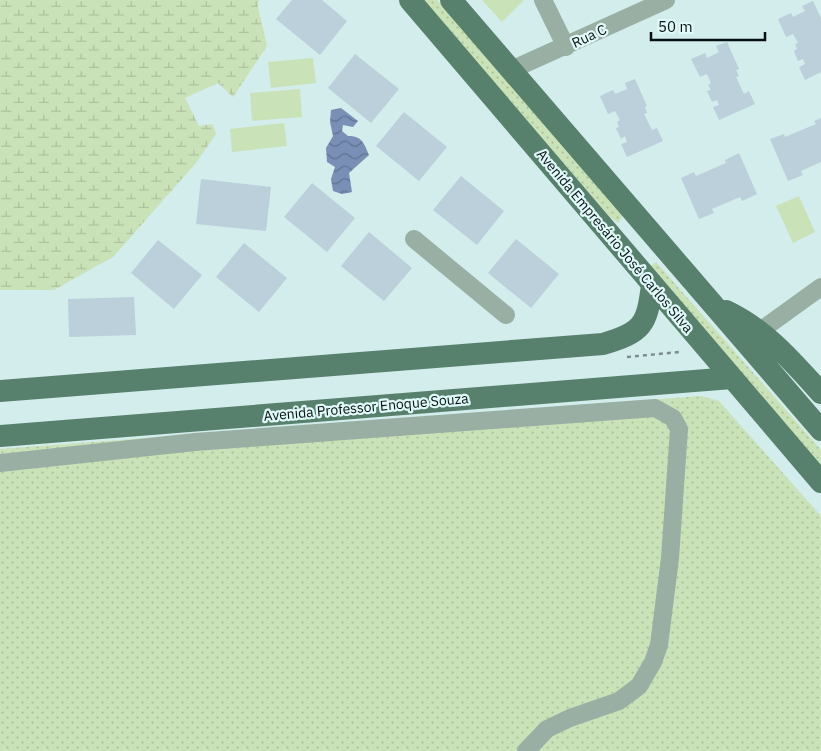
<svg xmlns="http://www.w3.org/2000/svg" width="821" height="751" viewBox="0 0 821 751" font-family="'IBM Plex Sans',sans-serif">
<defs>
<pattern id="grass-dots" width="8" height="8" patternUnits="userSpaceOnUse" patternTransform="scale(1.25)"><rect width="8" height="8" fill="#cae2b8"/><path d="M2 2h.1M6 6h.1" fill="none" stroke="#acc19d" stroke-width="1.8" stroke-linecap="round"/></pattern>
<pattern id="wetland-marsh" width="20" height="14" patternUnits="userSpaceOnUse" patternTransform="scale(1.25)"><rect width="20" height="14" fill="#cae2b8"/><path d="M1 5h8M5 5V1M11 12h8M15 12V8" fill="none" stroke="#acc19d"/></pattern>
<pattern id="water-waves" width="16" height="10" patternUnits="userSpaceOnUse" patternTransform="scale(1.25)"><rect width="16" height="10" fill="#798fb6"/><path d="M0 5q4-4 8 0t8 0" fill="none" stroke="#617393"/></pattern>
</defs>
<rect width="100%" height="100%" fill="#d3ecec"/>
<!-- grass -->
<path fill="url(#grass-dots)" d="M424 0H437L624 214 618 223 609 216Z
M656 262 821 450V471L649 267Z
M701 396 719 401 821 516V751H0V449Z"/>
<!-- wetland -->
<path fill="url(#wetland-marsh)" d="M0 0H259L258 7 267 46 233 97 218 83 185 98 199 126 213 124 216 134 196 163 113 257 54 290H0Z"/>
<!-- garden -->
<path fill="#cae2b8" d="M482 0H524L502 22Z
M313 58 316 83 271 88 268 62Z
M300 89 302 117 252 121 250 93Z
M284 123 287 146 232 152 230 129Z
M799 196 815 232 793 243 776 206Z"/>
<!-- water -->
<path fill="url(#water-waves)" d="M341 108 358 121 353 127 343 125 342 131 348 136C362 136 364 143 369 155L349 173 352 192 342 194 333 191 331 179 335 167 327 162 326 148 333 136 330 122 331 110Z"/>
<!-- building -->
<path fill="#bbd0da" d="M292 0H322L347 21 320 55 276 19Z
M813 1 821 18V72L805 80 799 67 805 64 803 59 798 61 794 51 797 49 795 44 798 43 793 34 786 37 778 19 791 13 793 17 805 11 802 6Z
M727 42 739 69 736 70 739 76 736 77 744 94 749 91 755 104 719 120 713 107 719 105 717 100 712 102 707 91 711 90 708 85 711 83 707 74 700 77 691 59 705 53 707 58 719 52 716 46Z
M355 54 399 89 371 123 328 88Z
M635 79 647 106 645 107 647 113 644 114 652 130 657 128 663 141 627 157 621 144 627 142 625 136 621 139 616 128 619 127 617 122 620 120 615 111 608 114 600 96 613 90 615 94 627 89 625 83Z
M404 112 447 147 419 181 376 146Z
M821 118V162L801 171 803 175 788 181 770 139 784 134 785 137 816 124 814 121Z
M739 153 757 194 742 201 740 197 712 209 714 213 699 219 681 178 694 172 696 176 726 163 725 160Z
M461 176 504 211 477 245 433 210Z
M201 179 271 187 266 231 196 224Z
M312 183 355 218 327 252 284 217Z
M369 232 412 268 384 301 341 266Z
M516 239 559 274 531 308 488 273Z
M158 240 202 275 174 309 131 273Z
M244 243 287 278 259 312 216 277Z
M134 297 136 335 69 337 68 299Z"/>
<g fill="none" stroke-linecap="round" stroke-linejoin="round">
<!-- path -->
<path stroke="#7a8c8c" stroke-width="2.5" stroke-dasharray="4 4" stroke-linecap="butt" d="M627 357 680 352"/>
<!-- minor -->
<path stroke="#99afa4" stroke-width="18" d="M543 0 566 47
M511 70 666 0
M414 239 506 315
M760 331 821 287
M0 463 195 442 655 408 673 418 679 429 670 558 659 645 653 662 639 686 619 701 570 718 547 729 526 751"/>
<!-- major -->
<path stroke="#57806d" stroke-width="22" d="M410 0 821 482
M451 0 821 430
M726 311C766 330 792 361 821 393
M0 391 603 344C642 332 647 326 652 285
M0 436 732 378"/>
</g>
<g text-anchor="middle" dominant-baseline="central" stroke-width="4.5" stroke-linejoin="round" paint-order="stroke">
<!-- street labels -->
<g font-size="14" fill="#071010" stroke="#e0f9f9">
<text transform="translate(589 36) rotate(-25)">Rua C</text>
<text transform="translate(615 241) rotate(50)">Avenida Empresário José Carlos Silva</text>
<text transform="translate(366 407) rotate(-5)">Avenida Professor Enoque Souza</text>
</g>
</g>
<!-- scale -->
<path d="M651 32v8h114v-8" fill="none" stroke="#071010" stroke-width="2.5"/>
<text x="658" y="32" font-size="15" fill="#071010" stroke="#e0f9f9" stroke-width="4" paint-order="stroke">50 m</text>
</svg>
